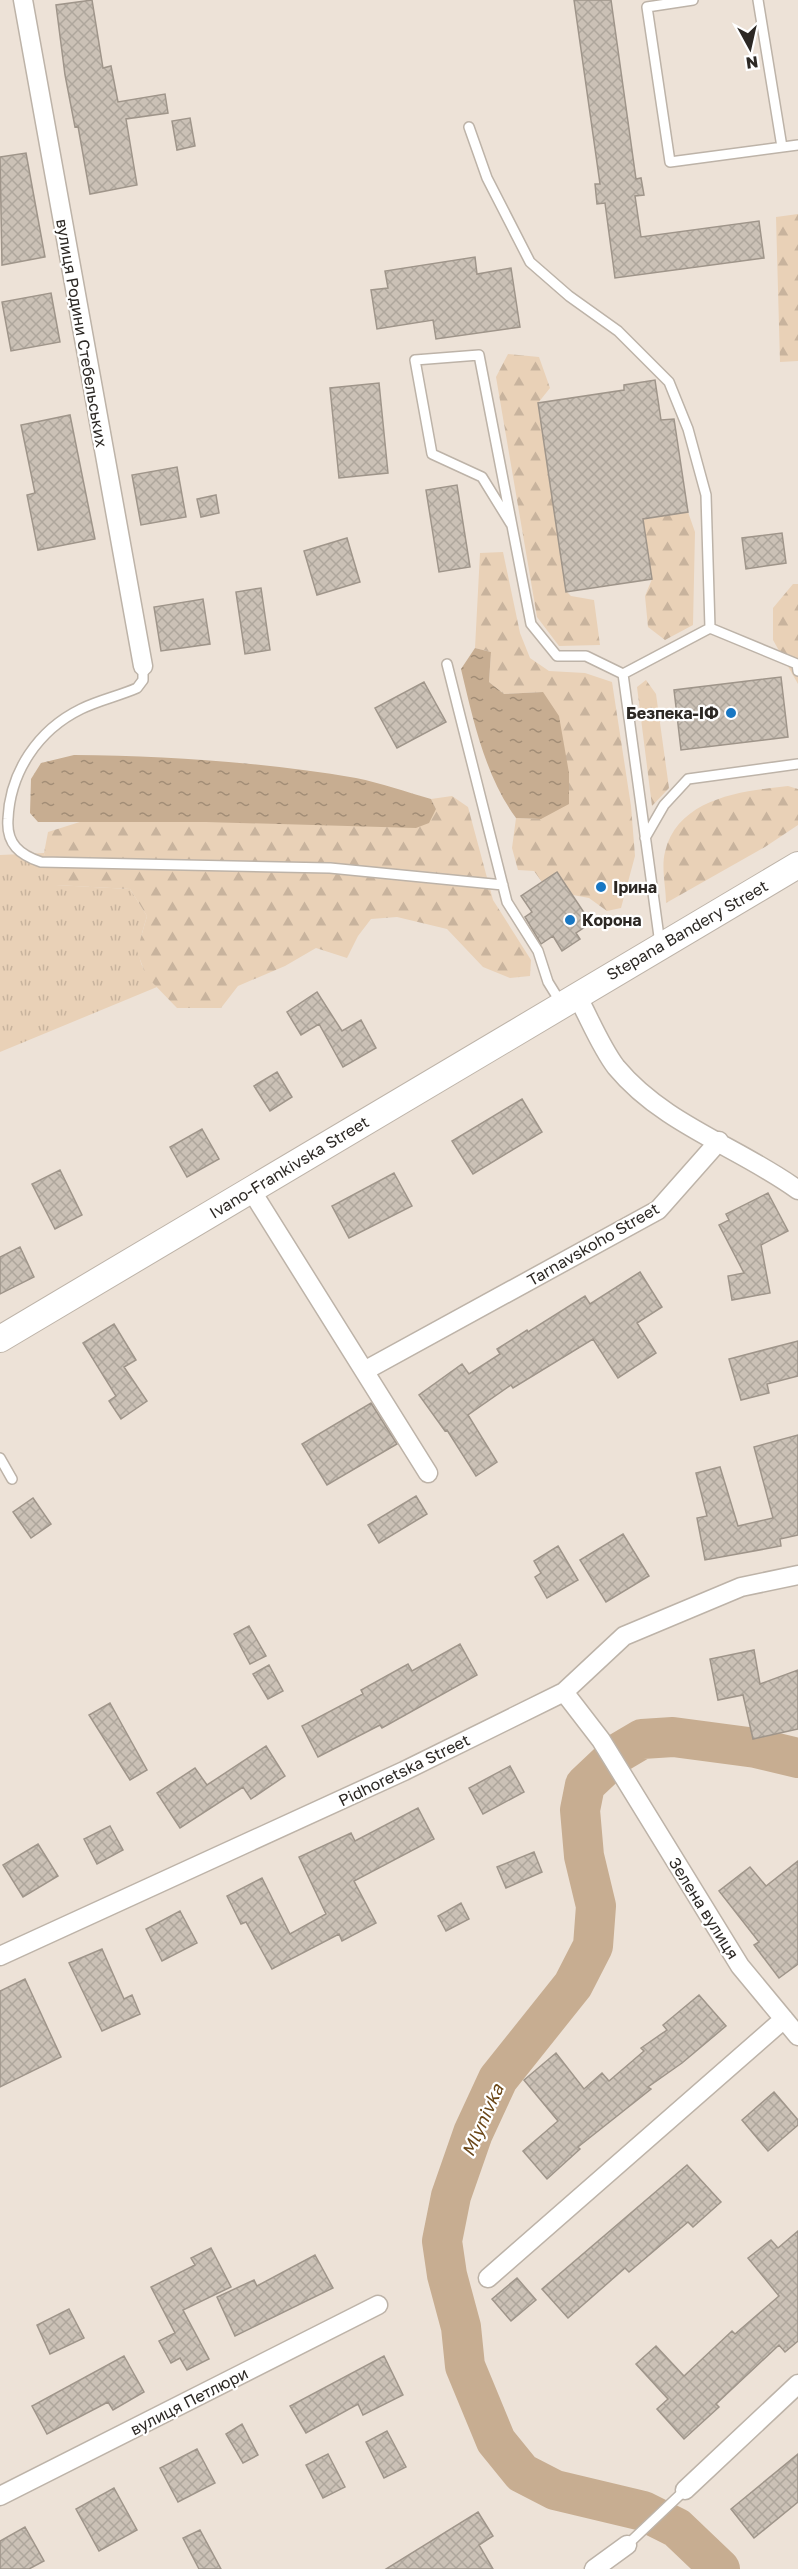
<svg xmlns="http://www.w3.org/2000/svg" width="798" height="2569" viewBox="0 0 798 2569" font-family="'Golos Text',sans-serif">
<defs>
<pattern id="grass-tufts" width="24" height="20" patternUnits="userSpaceOnUse" patternTransform="scale(1.5)"><rect width="24" height="20" fill="#e9d1b7"/><path d="M3 7l-1-3M5 7V3M7 7l1-3M15 17l-1-3M17 17v-4M19 17l1-3" fill="none" stroke="#c8b39d"/></pattern>
<pattern id="forest-firs" width="22" height="20" patternUnits="userSpaceOnUse" patternTransform="scale(1.5)"><rect width="22" height="20" fill="#e9d1b7"/><path d="M5 1l3.5 6h-7zM16 11l3.5 6h-7z" fill="#c8b39d"/></pattern>
<pattern id="water-ripples" width="26" height="14" patternUnits="userSpaceOnUse" patternTransform="scale(1.5)"><rect width="26" height="14" fill="#c7ad91"/><path d="M2 4q2-2 4 0t4 0M15 11q2-2 4 0t4 0" fill="none" stroke="#a28d76"/></pattern>
<pattern id="building-cross-hatch" width="8" height="8" patternUnits="userSpaceOnUse" patternTransform="scale(1.5)"><rect width="8" height="8" fill="#cbc1b6"/><path d="M0 0l8 8M0 8l8-8" fill="none" stroke="#aea69c"/></pattern>
</defs>
<rect width="100%" height="100%" fill="#ede2d7"/>
<!-- grass -->
<path fill="url(#grass-tufts)" d="M44 853 56 885 130 889 147 916C138 947 132 961 157 987L0 1052V855Z"/>
<!-- forest -->
<path fill="url(#forest-firs)" d="M798 214V361L780 362 776 217Z
M508 354 539 357 550 388 538 403 566 591 571 596 594 600 600 645 559 646 537 617 496 377Z
M688 512 695 532 693 625 665 640 648 627 645 596 652 579 643 519Z
M503 552 520 633 530 658 549 671 585 673 612 682 631 806 635 856 621 908 607 911 589 898 573 895 557 872 542 882 534 871 518 870 512 848 516 818 541 819 543 692 504 694 489 682 491 652 475 648 480 553Z
M793 584H798V684L773 640V608Z
M646 680 656 694 669 788 652 806 637 687Z
M788 786 798 789V825L765 847 666 903C666 888 661 867 665 852 678 798 742 791 788 786Z
M452 796 468 807 493 900 531 960 530 976 510 978 483 967 447 929 397 917 371 919 358 936 347 958 316 948 285 966 238 986 221 1008H177L146 976 137 951 147 916 130 889 55 885 44 853 48 832 83 821 206 822 436 809 431 799Z"/>
<!-- water -->
<path fill="url(#water-ripples)" d="M475 648 491 652 489 682 504 694 543 692 559 716 569 773V804L541 819 516 818C485 776 473 719 461 669Z
M74 755C168 756 262 762 356 778 381 783 406 792 431 799L436 809 429 823 416 828 206 822H38L30 813 31 779 41 763Z"/>
<g fill="none" stroke-linecap="round" stroke-linejoin="round">
<!-- river -->
<path stroke="#c7ad91" stroke-width="40" d="M720 2569 677 2528 643 2511 555 2490 522 2473 496 2441 465 2366 461 2327 447 2275 442 2241 451 2196 473 2133 498 2079 573 1985 593 1946 596 1906 584 1856 580 1810 585 1785 620 1752 642 1739 673 1737 756 1748 798 1758"/>
</g>
<!-- building -->
<path fill="url(#building-cross-hatch)" stroke="#9f958a" stroke-width="1.5" d="M92 0 103 68 111 66 118 102 165 94 168 113 126 119 137 185 90 194 78 126 75 127 65 75 56 5Z
M574 0H611L636 179 641 178 644 195 635 196 641 237 759 221 764 258 615 278 605 203 597 204 595 184H600Z
M190 118 195 146 177 150 172 121Z
M26 153 45 257 2 265 0 157Z
M475 257 477 274 511 268 520 327 436 339 433 320 377 329 371 290 388 288 385 271Z
M51 293 60 342 11 351 2 302Z
M655 380 661 420 674 419 688 512 643 519 652 579 566 592 538 403 624 390V385Z
M379 383 388 473 339 478 330 388Z
M70 415 95 539 38 550 27 495 35 493 21 425Z
M177 467 186 517 141 525 132 475Z
M457 485 470 567 439 572 426 490Z
M216 495 219 513 201 517 197 499Z
M782 533 786 563 746 569 742 538Z
M347 538 360 582 317 595 304 551Z
M261 588 270 650 245 654 236 592Z
M203 599 210 644 161 651 154 607Z
M781 677 788 737 681 750 674 690Z
M424 682 446 722 397 748 375 708Z
M557 872 591 923 576 933 580 939 562 951 553 936 541 944 525 917 532 912 521 896Z
M317 992 342 1031 361 1020 376 1048 343 1067 319 1024 301 1035 287 1012Z
M277 1072 292 1097 270 1111 254 1086Z
M522 1099 542 1132 473 1174 452 1141Z
M202 1129 219 1159 187 1177 170 1147Z
M60 1170 82 1215 55 1229 32 1184Z
M394 1173 412 1206 349 1238 332 1206Z
M768 1193 788 1231 761 1245 770 1293 732 1300 728 1276 744 1273 719 1225 729 1220 726 1214Z
M20 1247 34 1277 0 1294V1257Z
M640 1272 662 1307 637 1323 656 1353 618 1378 593 1339 513 1388 511 1385 468 1415 497 1462 476 1476 447 1430 445 1431 419 1395 462 1364 469 1374 500 1354 497 1349 527 1330 528 1332 585 1296 590 1304Z
M114 1324 136 1360 124 1367 147 1401 121 1419 109 1401 116 1396 83 1343Z
M798 1341V1376L767 1384 769 1393 741 1400 729 1359Z
M371 1403 397 1444 327 1485 302 1444Z
M798 1435V1535L780 1539 781 1546 705 1560 697 1518 707 1516 696 1473 720 1467 738 1526 773 1518 754 1447Z
M416 1496 427 1514 379 1543 368 1525Z
M33 1498 51 1524 31 1538 13 1512Z
M623 1534 649 1576 606 1602 580 1560Z
M558 1546 578 1580 547 1598 535 1577 541 1573 534 1561Z
M249 1626 266 1656 250 1664 234 1634Z
M460 1644 477 1675 382 1728 380 1725 318 1757 302 1726 363 1694 361 1690 408 1664 412 1671Z
M754 1650 760 1684 798 1670V1729L753 1739 743 1695 718 1700 710 1659Z
M269 1665 283 1691 268 1699 253 1674Z
M110 1703 147 1770 130 1780 89 1715Z
M266 1746 285 1776 251 1799 243 1787 180 1828 157 1793 195 1768 207 1785Z
M510 1766 524 1792 483 1814 469 1788Z
M418 1808 434 1839 354 1881 376 1923 342 1941 339 1934 272 1969 246 1922 241 1924 227 1896 262 1878 290 1934 326 1914 299 1857 351 1833 355 1841Z
M110 1826 123 1850 97 1864 84 1839Z
M38 1844 58 1876 23 1897 3 1865Z
M534 1852 542 1872 506 1888 497 1867Z
M798 1861V1964L779 1978 754 1945 759 1942 719 1891 750 1867 766 1886Z
M461 1903 469 1919 446 1931 438 1916Z
M180 1911 197 1943 162 1961 146 1929Z
M102 1949 124 1999 132 1995 140 2014 102 2031 69 1963Z
M25 1979 61 2057 0 2087V1991Z
M699 1995 726 2026 682 2063 648 2087 651 2089 578 2147 580 2149 547 2179 523 2151 558 2121 524 2080 556 2053 584 2089 602 2073 609 2081 644 2051 641 2048 667 2030 663 2025Z
M774 2092 798 2120V2125L768 2151 742 2120Z
M687 2165 721 2202 693 2227 688 2222 629 2272 625 2268 568 2318 542 2289Z
M798 2231V2341L785 2352 779 2345 716 2404 719 2407 684 2439 657 2409 668 2399 636 2364 656 2346 684 2376 732 2331 735 2334 779 2296 748 2258 771 2240 778 2248Z
M211 2248 231 2287 183 2310 209 2359 187 2370 180 2358 171 2363 159 2341 175 2333 151 2287 195 2265 191 2258Z
M315 2255 333 2288 235 2336 217 2297 254 2280 257 2286Z
M517 2278 536 2300 511 2321 492 2299Z
M69 2309 84 2338 50 2354 37 2325Z
M124 2356 144 2392 113 2410 108 2402 47 2434 32 2406Z
M384 2356 403 2395 363 2415 358 2404 306 2433 290 2406Z
M242 2424 258 2455 243 2463 226 2434Z
M387 2431 406 2467 384 2478 366 2442Z
M197 2449 215 2483 178 2502 160 2468Z
M328 2454 345 2487 323 2498 306 2465Z
M798 2454V2502L754 2538 731 2509Z
M114 2488 137 2530 99 2551 76 2509Z
M478 2512 493 2536 479 2545 493 2569H386Z
M25 2527 44 2561 29 2569H0V2541Z
M200 2530 221 2569H199L183 2538Z"/>
<g fill="none" stroke-linecap="round" stroke-linejoin="round">
<defs>
<path id="lane" d="M693 0 647 7 670 162 798 145
M758 0 782 147
M469 127 487 178 530 262 569 296 618 331 669 382 688 429 706 495 710 628 623 674 660 944
M511 524 482 477 432 454 415 360 479 355 531 624 557 656H586L623 674
M710 628 797 664 798 671
M447 664 507 902 538 951 548 982 561 1003
M143 666V680L137 688C119 696 99 700 81 709 38 730 10 772 8 819 6 844 20 855 41 862L330 868 503 885
M645 838 664 805 688 779 798 764
M0 1458 12 1479
M627 2545 685 2490"/>
<path id="street" d="M23 0 143 666
M576 994C589 1017 600 1046 616 1067 664 1125 739 1147 798 1190
M251 1190 428 1473
M366 1370 658 1210 719 1141
M564 1692 601 1740 740 1966 798 2036
M0 1956 404 1771 564 1692 624 1636 741 1587 798 1575
M488 2278 784 2019
M685 2490 798 2384
M0 2496 378 2305
M594 2569 627 2545"/>
<path id="secondary" d="M0 1339 798 865"/>
</defs>
<!-- lane casing -->
<use href="#lane" stroke="#bdb3a8" stroke-width="12"/>
<!-- street casing -->
<use href="#street" stroke="#bdb3a8" stroke-width="21"/>
<!-- secondary casing -->
<use href="#secondary" stroke="#bdb3a8" stroke-width="28"/>
<!-- lane -->
<use href="#lane" stroke="#fff" stroke-width="9"/>
<!-- street -->
<use href="#street" stroke="#fff" stroke-width="18"/>
<!-- secondary -->
<use href="#secondary" stroke="#fff" stroke-width="26"/>
</g>
<!-- markers -->
<g fill="#1877c3" stroke="#fff" stroke-width="2">
<circle cx="731" cy="713" r="6"/>
<circle cx="601" cy="887" r="6"/>
<circle cx="570" cy="920" r="6"/>
</g>
<g text-anchor="middle" dominant-baseline="central" stroke-width="4.5" stroke-linejoin="round" paint-order="stroke">
<!-- street labels -->
<g font-size="16" fill="#2c2824" stroke="#fff">
<text transform="translate(82 333) rotate(80)">вулиця Родини Стебельських</text>
<text transform="translate(687 930) rotate(-30)">Stepana Bandery Street</text>
<text transform="translate(289 1167) rotate(-31)">Ivano-Frankivska Street</text>
<text transform="translate(593 1244) rotate(-30)">Tarnavskoho Street</text>
<text transform="translate(404 1770) rotate(-26)">Pidhoretska Street</text>
<text transform="translate(704 1908) rotate(58)">Зелена вулиця</text>
<text transform="translate(189 2401) rotate(-27)">вулиця Петлюри</text>
</g>
<!-- poi labels -->
<g font-size="16" font-weight="bold" fill="#2c2824" stroke="#fff" text-anchor="start">
<text x="719" y="713" text-anchor="end">Безпека-ІФ</text>
<text x="613" y="887">Ірина</text>
<text x="582" y="920">Корона</text>
</g>
<!-- water labels -->
<g font-size="18" font-style="italic" fill="#6b4718" stroke="#fff">
<text transform="translate(482 2120) rotate(-66)">Mlynivka</text>
</g>
</g>
<!-- north arrow -->
<g transform="translate(750 48) rotate(172)" stroke="#ffffff" stroke-width="4.5" paint-order="stroke">
<path d="M0-4.5L10 22L0 15L-10 22Z" fill="#2c2824"/>
<text y="-9" font-size="16" font-weight="bold" text-anchor="middle" fill="#2c2824">N</text>
</g>
</svg>
